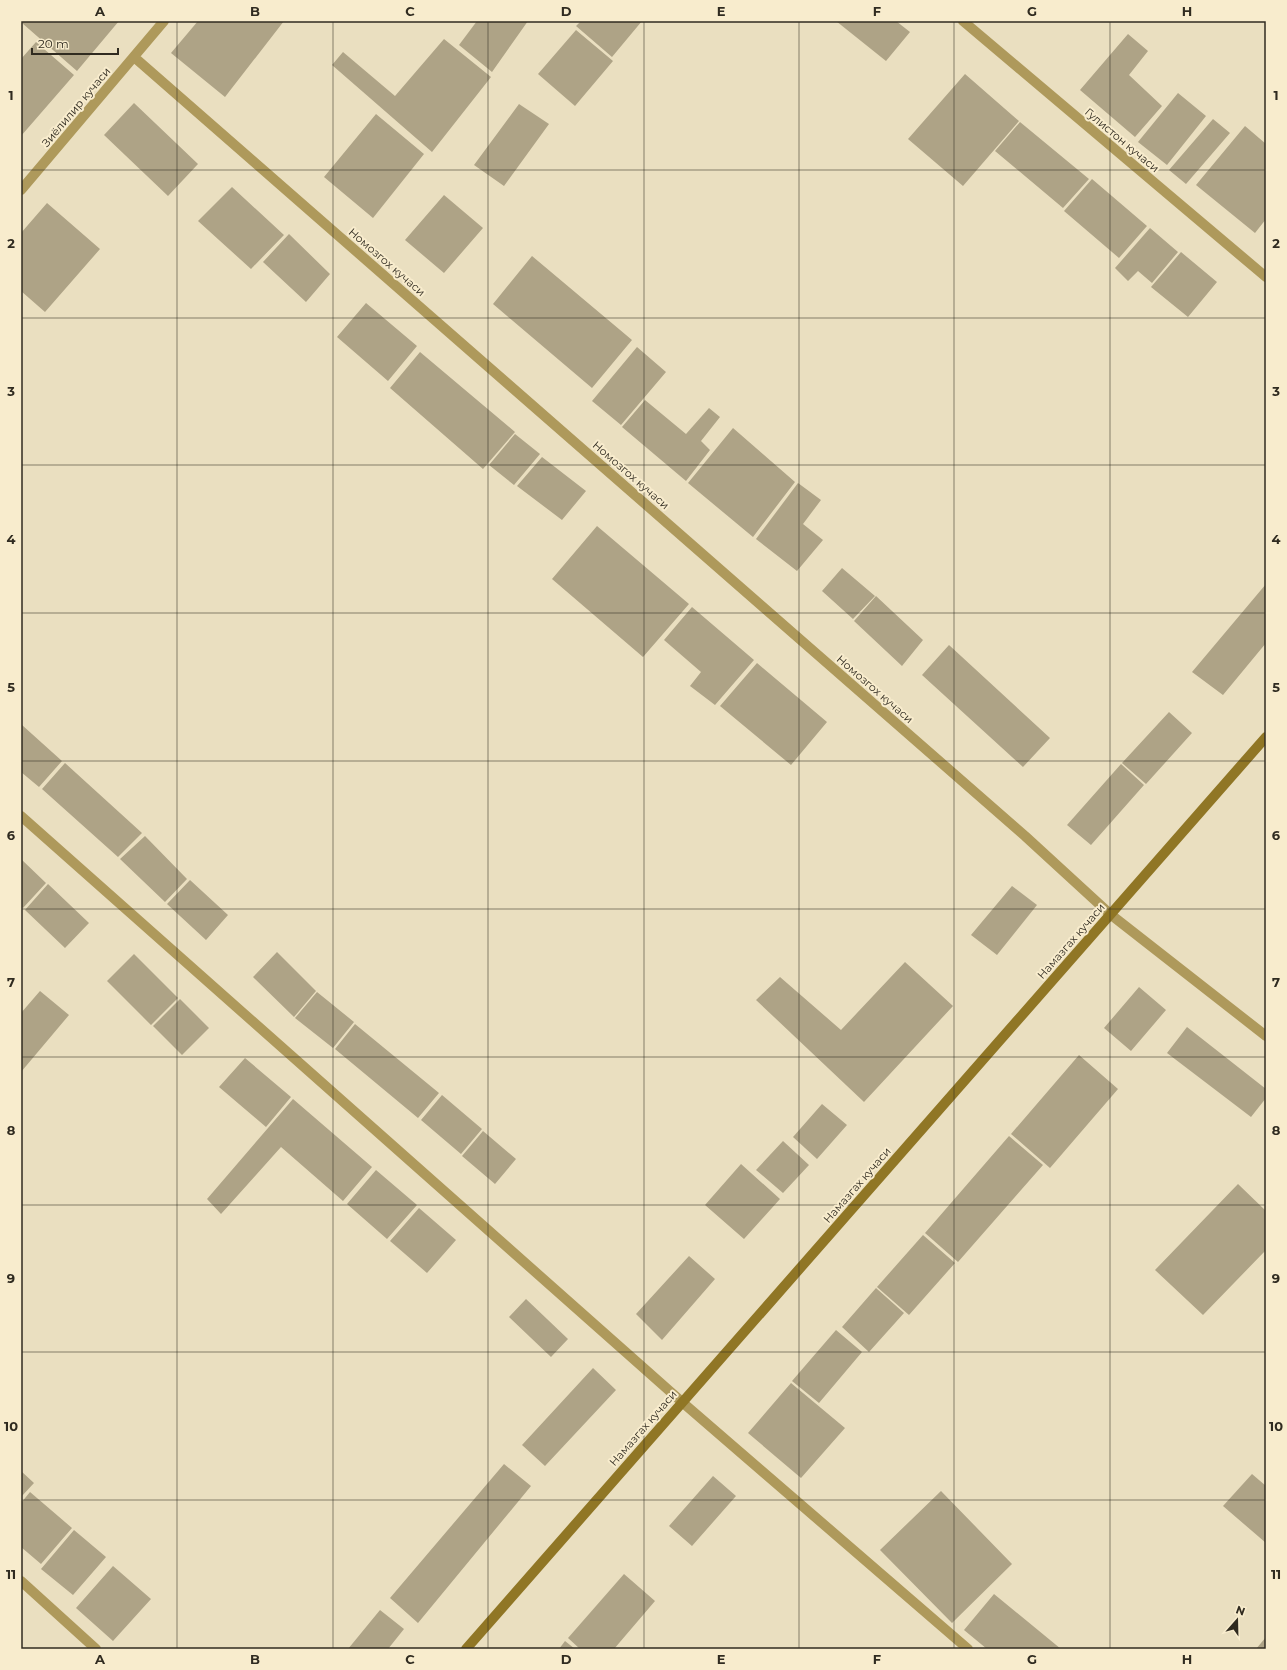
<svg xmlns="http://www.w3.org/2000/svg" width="1287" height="1670" viewBox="0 0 1287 1670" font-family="Montserrat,sans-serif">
<rect width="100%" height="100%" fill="#eadfc0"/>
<!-- building -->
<path fill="#aea386" d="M24 21H119L77 71 22 23Z
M198 21H284L225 97 171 53Z
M477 21H528L492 72 459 45Z
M581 21H642L612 57 576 26Z
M836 21H896L910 32 886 61Z
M576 30 613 61 575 106 538 74Z
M1128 34 1148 51 1129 75 1162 106 1135 137 1080 90Z
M444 39 491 77 432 152 332 65 343 52 395 96Z
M36 42 74 75 21 136V59Z
M965 74 1019 121 963 186 908 139Z
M1178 93 1206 116 1167 165 1138 142Z
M134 103 198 164 168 196 104 135Z
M519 104 549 124 504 186 474 165Z
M376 114 424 154 373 218 324 177Z
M1213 119 1230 133 1186 184 1169 170Z
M1020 122 1089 179 1063 208 995 151Z
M1245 126 1266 144V219L1255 233 1196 185Z
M1092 179 1147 226 1119 258 1064 211Z
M232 187 284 235 251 269 198 221Z
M444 195 483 228 444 273 405 240Z
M47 203 100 249 45 312 21 291V233Z
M1150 228 1178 252 1152 283 1138 271 1128 281 1115 268Z
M289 234 330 274 306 302 263 262Z
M1181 252 1217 282 1188 317 1151 287Z
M532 256 632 340 592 388 493 304Z
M366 303 417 346 388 381 337 337Z
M637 347 666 372 621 425 592 401Z
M420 352 515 432 483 469 390 388Z
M645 400 686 434 709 408 720 417 701 441 710 450 686 481 622 427Z
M733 428 795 482 753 537 688 483Z
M515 434 540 454 514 485 489 465Z
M542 457 586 491 562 520 517 486Z
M798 483 821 500 803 524 823 540 797 571 756 539Z
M597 526 689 604 643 657 552 579Z
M842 568 875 596 853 619 822 591Z
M1266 584V643L1223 695 1192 672Z
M876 596 923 640 902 666 854 621Z
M692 607 754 660 715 705 690 686 701 672 664 640Z
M949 645 1050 738 1023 767 922 675Z
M757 663 827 722 791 765 720 706Z
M1169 712 1192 733 1146 784 1122 763Z
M22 725 62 761 39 787 21 772V726Z
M65 763 142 833 118 857 42 789Z
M1121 764 1144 785 1091 845 1067 825Z
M145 836 187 879 165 902 120 859Z
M21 859 46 883 23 908 21 906Z
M190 880 228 915 206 940 167 904Z
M48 884 89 923 65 948 25 910Z
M1012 886 1037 905 997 955 971 935Z
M277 952 316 991 294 1017 253 977Z
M134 954 178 998 151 1025 107 981Z
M905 962 953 1006 864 1102 756 1000 780 977 841 1030Z
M1139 987 1166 1010 1131 1051 1104 1028Z
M40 991 69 1015 21 1072V1013Z
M317 992 354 1022 333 1048 295 1018Z
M180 999 209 1028 182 1055 153 1026Z
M355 1024 439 1093 418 1118 335 1049Z
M1187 1027 1266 1089V1098L1251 1117 1167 1053Z
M1079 1055 1118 1089 1050 1168 1011 1134Z
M245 1058 291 1097 266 1127 219 1087Z
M442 1095 482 1129 461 1154 421 1120Z
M293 1099 372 1167 343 1201 281 1147 221 1214 207 1199Z
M822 1104 847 1125 817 1159 793 1137Z
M483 1131 516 1159 495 1184 462 1156Z
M1009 1136 1043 1165 958 1262 925 1233Z
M783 1141 809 1165 783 1193 756 1170Z
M741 1164 780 1199 744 1239 705 1205Z
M376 1170 417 1205 387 1239 347 1204Z
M1238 1184 1266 1211V1250L1203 1315 1155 1270Z
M419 1208 456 1240 427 1273 390 1241Z
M923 1235 955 1263 909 1315 877 1287Z
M689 1256 715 1279 662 1340 636 1314Z
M876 1288 904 1313 869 1352 842 1327Z
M526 1299 568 1339 551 1357 509 1317Z
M836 1330 862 1352 819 1403 792 1381Z
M593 1368 616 1390 545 1466 522 1445Z
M791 1383 845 1428 801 1478 748 1433Z
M504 1464 531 1486 418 1623 390 1598Z
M21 1471 34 1483 21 1497Z
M1252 1474 1266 1486V1543L1223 1506Z
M713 1476 736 1496 692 1546 669 1526Z
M941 1491 1012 1564 952 1623 880 1550Z
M30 1492 72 1528 41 1564 21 1547V1503Z
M74 1530 106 1557 73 1595 41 1569Z
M113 1566 151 1599 113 1641 76 1608Z
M624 1574 655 1601 614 1649H580L568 1638Z
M994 1594 1061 1649H987L964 1630Z
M380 1610 404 1629 388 1649H348Z
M1266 1637V1649H1256Z
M565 1641 575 1649H559Z"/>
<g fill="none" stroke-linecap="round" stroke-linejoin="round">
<!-- street -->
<path stroke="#ae995b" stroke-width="10" d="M963 21 1266 277
M134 57 1025 836 1110 914 1266 1036
M21 190 164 21
M21 816 682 1402 968 1649
M21 1581 96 1649"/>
<!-- secondary -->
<path stroke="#907625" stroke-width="10" d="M466 1649 1266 737"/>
</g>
<!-- grid -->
<path fill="none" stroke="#302b20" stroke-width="1" stroke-opacity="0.55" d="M177 21V1649M333 21V1649M488 21V1649M644 21V1649M799 21V1649M954 21V1649M1110 21V1649M21 170H1266M21 318H1266M21 465H1266M21 613H1266M21 761H1266M21 909H1266M21 1057H1266M21 1205H1266M21 1352H1266M21 1500H1266"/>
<g text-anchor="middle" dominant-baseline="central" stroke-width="4" stroke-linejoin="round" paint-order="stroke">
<!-- street labels -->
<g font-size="11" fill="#302b20" stroke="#f8eccd">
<text transform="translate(76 107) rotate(-50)">Зиёлилир кучаси</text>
<text transform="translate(1122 140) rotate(40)">Гулистон кучаси</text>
<text transform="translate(387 262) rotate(41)">Номозгох кучаси</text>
<text transform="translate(631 475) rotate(41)">Номозгох кучаси</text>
<text transform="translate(875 689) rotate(41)">Номозгох кучаси</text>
<text transform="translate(1071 941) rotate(-49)">Намазгах кучаси</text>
<text transform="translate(857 1185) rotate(-49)">Намазгах кучаси</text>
<text transform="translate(643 1428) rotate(-49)">Намазгах кучаси</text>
</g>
</g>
<!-- border -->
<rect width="1287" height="1670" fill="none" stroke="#f8eccd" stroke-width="44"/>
<!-- north arrow -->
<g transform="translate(1237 1620) rotate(20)" stroke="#f8eccd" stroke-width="3" paint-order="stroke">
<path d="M0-3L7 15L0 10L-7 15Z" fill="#302b20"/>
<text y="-6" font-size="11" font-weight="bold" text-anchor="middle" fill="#302b20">N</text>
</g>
<!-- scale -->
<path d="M32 48v6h86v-6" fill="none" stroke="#302b20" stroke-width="2"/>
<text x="38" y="48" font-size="12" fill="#302b20" stroke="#f8eccd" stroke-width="3" paint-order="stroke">20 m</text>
<rect x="22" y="22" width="1243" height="1626" fill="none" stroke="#302b20" stroke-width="1.5"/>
<g font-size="13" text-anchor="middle" font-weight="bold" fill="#302b20">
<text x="100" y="16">A</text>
<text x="255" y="16">B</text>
<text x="410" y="16">C</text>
<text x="566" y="16">D</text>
<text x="721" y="16">E</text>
<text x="877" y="16">F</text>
<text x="1032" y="16">G</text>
<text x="1187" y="16">H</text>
<text x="11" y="100">1</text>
<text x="1276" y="100">1</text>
<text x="11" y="248">2</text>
<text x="1276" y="248">2</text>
<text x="11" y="396">3</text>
<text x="1276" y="396">3</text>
<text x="11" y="544">4</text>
<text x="1276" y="544">4</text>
<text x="11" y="692">5</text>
<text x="1276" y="692">5</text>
<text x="11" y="840">6</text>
<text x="1276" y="840">6</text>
<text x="11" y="987">7</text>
<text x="1276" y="987">7</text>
<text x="11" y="1135">8</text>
<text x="1276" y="1135">8</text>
<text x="11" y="1283">9</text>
<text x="1276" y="1283">9</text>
<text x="11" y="1431">10</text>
<text x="1276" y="1431">10</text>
<text x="11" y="1579">11</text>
<text x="1276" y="1579">11</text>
<text x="100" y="1664">A</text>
<text x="255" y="1664">B</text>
<text x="410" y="1664">C</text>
<text x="566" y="1664">D</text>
<text x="721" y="1664">E</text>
<text x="877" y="1664">F</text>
<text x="1032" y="1664">G</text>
<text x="1187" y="1664">H</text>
</g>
</svg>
